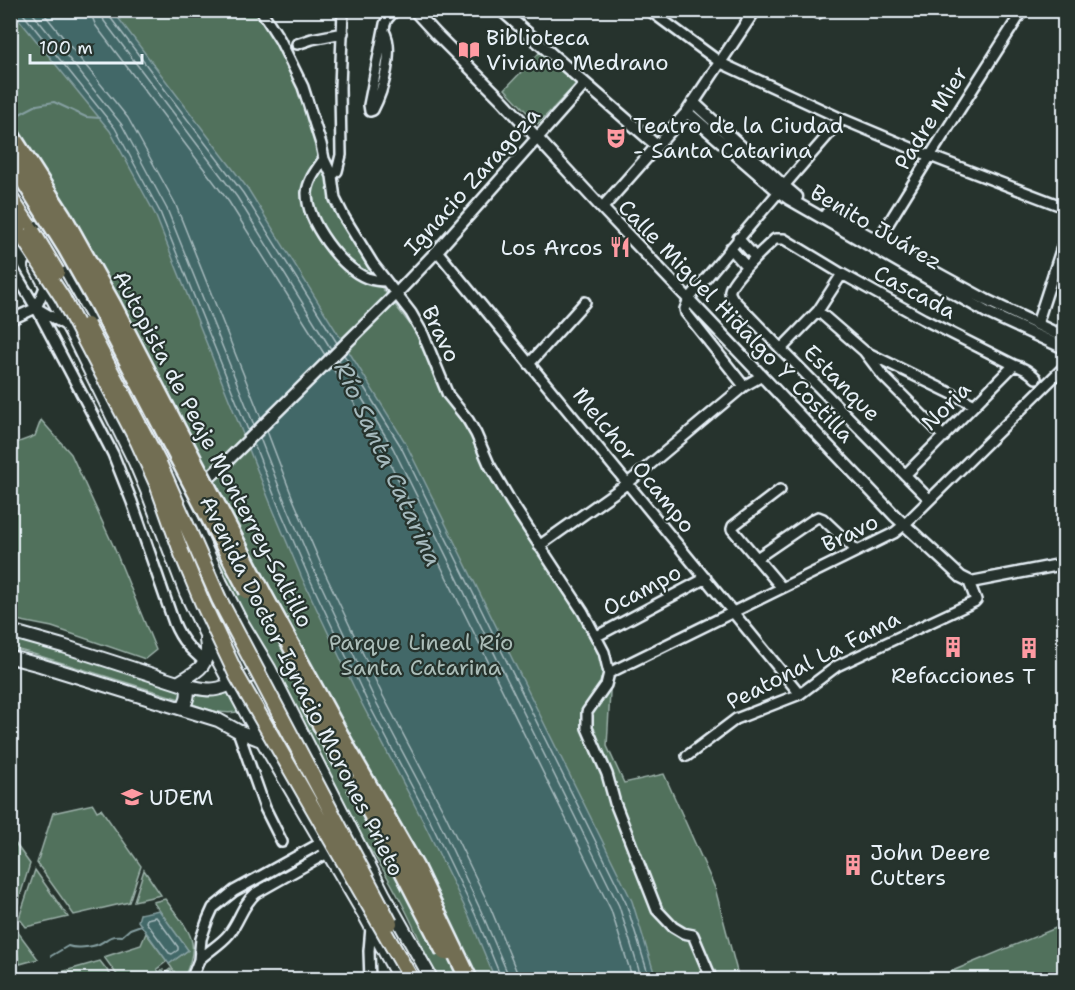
<svg xmlns="http://www.w3.org/2000/svg" width="1075" height="990" viewBox="0 0 1075 990" font-family="'Shantell Sans',sans-serif">
<rect width="100%" height="100%" fill="#26332d"/>
<filter id="ink" filterUnits="userSpaceOnUse"><feTurbulence type="fractalNoise" baseFrequency=".0167" numOctaves="2"/><feDisplacementMap in="SourceGraphic" scale="12" xChannelSelector="R" yChannelSelector="G"/><feConvolveMatrix kernelMatrix="1 2 1 2 8 2 1 2 1" color-interpolation-filters="sRGB"/></filter>
<g filter="url(#ink)">
<!-- green -->
<path fill="#51715b" stroke="#9cb1aa" stroke-width="1.5" d="M10 11H256L281 49 299 86 343 224 372 275 416 332 444 396 483 454 509 510 583 618 611 674 607 746 624 783 664 774 715 888 739 979H437C425 952 413 923 398 896 374 850 341 809 310 767L65 263 30 205 11 178Z
M540 52 577 83 538 124 505 89Z
M41 420 71 454 113 545 156 650 145 659 52 627 11 619V445L35 436Z
M11 634 186 688 183 700 30 653 11 648Z
M192 691 209 694 231 692 242 711C223 716 207 709 190 703Z
M93 804 97 811 101 809 141 866 129 902 74 915 37 863 53 813Z
M10 836 30 864 15 912 11 906Z
M35 870 68 917 26 927 19 918Z
M144 870 161 895 134 901Z
M165 899C173 910 191 930 192 943 194 954 188 969 183 979H169L176 974 169 964 188 950 153 902Z
M11 924H12L38 959 20 964 11 929Z
M1063 925 1064 929V979H953L950 972Z
M146 933 167 961 157 969 159 972 163 970 165 973 170 969 172 972 161 979H120L104 957 141 945Z
M100 961 114 979H63L58 973Z"/>
<!-- water -->
<path fill="#436867" stroke="#859fa1" stroke-width="1.5" d="M12 11H113L248 189 405 442 632 901 656 979H495L469 916 424 823 362 704 302 578 272 507 155 214 110 131Z
M159 910 188 950 169 964 138 921 140 914Z"/>
<g fill="none" stroke-linecap="round" stroke-linejoin="round">
<!-- shore -->
<path stroke="#a6babe" stroke-width="1.5" d="M20 10 115 128 160 212 248 430
M30 10 122 125 167 209 254 425
M41 10 128 118 175 203 261 418
M92 10 93 19 96 26 229 202 325 355
M101 10 104 21 237 197 331 349
M108 10 110 17 243 193 337 343
M344 355 400 445 626 903 650 980
M338 360 393 448 619 906 642 980
M332 367 385 453 611 910 633 980
M267 431 293 499 323 569 382 694 445 814 490 907 516 970 517 980
M260 438 285 502 315 572 374 698 437 817 481 911 507 972 508 980
M254 444 278 505 308 575 367 701 430 821 475 914 500 975V980
M155 917 157 918 178 947V950L172 954 169 953 146 922 147 919Z"/>
<!-- stream -->
<path stroke="#859fa1" stroke-width="2" d="M10 119 37 105 54 102 86 117 100 118
M51 956 68 946C75 949 92 947 99 944 109 939 108 935 122 936L130 929 141 925"/>
<defs>
<path id="minor" d="M261 10 280 40 303 87 321 144 324 159 332 176 335 199 344 217 373 264 411 313 423 334 448 395 468 420 476 434 489 464 511 502 583 612 604 652 609 673 606 685 587 712V728L607 774 615 803 657 910 673 927 683 933 693 935 712 980
M649 10 721 63 842 119 930 156 1064 207
M814 10 818 13
M297 44 312 39 343 33
M370 111 369 105 385 24 387 19 395 10
M370 111 373 110C383 91 395 50 384 31
M324 159C317 169 308 180 307 193 307 222 341 268 367 278 373 280 380 281 386 281
M332 176 337 171 341 155 340 87 343 10
M738 238 755 257
M875 245 930 156 1023 10
M730 248 746 266
M437 251 800 694
M10 264 39 313 96 421 113 454 132 502 174 623C182 642 190 649 205 662
M38 309 67 326
M818 311 864 351 883 376 944 437
M10 320 36 308 46 285
M1037 324 1064 241
M781 349 818 311 842 274
M866 352 975 405
M529 364 585 302
M744 386 686 313 685 309 689 299C739 238 790 178 842 119
M905 475 1014 365
M780 490 733 526 732 529 782 588
M929 499 781 349 733 299C731 295 729 294 730 290 733 278 765 248 775 239H784L842 274 923 319 1014 365C1024 368 1029 371 1036 378
M539 546 628 483 744 386 762 376
M757 558 814 519 818 517 823 519 857 551
M597 636 706 578
M609 673 894 533 904 525 1064 367
M238 731 265 808 282 842
M687 756 736 719 800 694 837 666 974 602 976 600 969 582
M199 960C208 951 221 944 229 934 240 920 242 905 256 893L327 853
M191 980 199 960 201 939 208 919 213 908 234 891 321 843
M370 980 369 951 371 927"/>
<path id="tertiary" d="M414 10 436 34 501 99 602 208 895 516 961 577 971 582 1064 564
M501 10 657 146
M693 102 783 185 797 197
M687 112 778 191 789 199 988 313 1064 348
M602 208 687 112 755 10
M827 213 986 300 1064 337
M181 509 191 494 223 465 396 294 437 251 585 84"/>
<path id="secondary" d="M37 227 62 262 97 324 167 463 221 583 239 618 269 668 384 895 432 980
M35 266 74 338 135 462 148 493 186 593 217 658 249 718 364 914 400 980
M10 631 63 646 187 686C196 687 206 691 216 689 232 686 249 676 265 669
M10 657 40 665 218 720 238 731 261 740
M179 682C198 671 211 665 206 640
M182 709C187 701 189 695 187 686"/>
<path id="primary" d="M10 197 33 232
M10 220 20 233"/>
</defs>
<!-- minor casing -->
<use href="#minor" stroke="#e8f1f8" stroke-width="14"/>
<!-- tertiary casing -->
<use href="#tertiary" stroke="#e8f1f8" stroke-width="15"/>
<!-- secondary casing -->
<use href="#secondary" stroke="#e8f1f8" stroke-width="16"/>
<!-- primary casing -->
<use href="#primary" stroke="#e8f1f8" stroke-width="18"/>
<!-- minor -->
<use href="#minor" stroke="#26332d" stroke-width="9"/>
<!-- tertiary -->
<use href="#tertiary" stroke="#26332d" stroke-width="10"/>
<!-- secondary -->
<use href="#secondary" stroke="#26332d" stroke-width="12"/>
<!-- primary -->
<use href="#primary" stroke="#726e52" stroke-width="14"/>
<defs>
<path id="primary-bridge" d="M33 232 57 272
M20 233 62 297 138 442 157 484 182 554 203 604 237 676 412 980
M87 325 159 463 219 599 390 923"/>
<path id="motorway-bridge" d="M10 134 62 215 113 306 264 596 348 750 415 867 469 980
M10 158 67 249 98 304 248 591
M309 703 342 762
M355 784 397 859 445 952"/>
</defs>
<!-- primary-bridge casing -->
<use href="#primary-bridge" stroke="#e8f1f8" stroke-width="18" stroke-linecap="butt"/>
<!-- motorway-bridge casing -->
<use href="#motorway-bridge" stroke="#e8f1f8" stroke-width="21" stroke-linecap="butt"/>
<!-- primary-bridge -->
<use href="#primary-bridge" stroke="#726e52" stroke-width="14"/>
<!-- motorway-bridge -->
<use href="#motorway-bridge" stroke="#726e52" stroke-width="16"/>
</g>
</g>
<!-- icons -->
<defs>
<symbol id="library-bare" viewBox="-9 -9 18 18"><path d="M-6-4Q-3-5.5-.7-3.5V5Q-3 3-6 4ZM6-4Q3-5.5 .7-3.5V5Q3 3 6 4Z" fill="#ff9aa2" stroke="#26332d" stroke-width="2.5" paint-order="stroke"/></symbol>
<symbol id="theatre-bare" viewBox="-9 -9 18 18"><path d="M-5-5.5Q0-4 5-5.5V0Q5 5 0 6Q-5 5-5 0ZM-3.3-2.5H-1v1.5H-3.3ZM1-2.5H3.3v1.5H1ZM-2.8 1Q0 5.5 2.8 1Z" fill="#ff9aa2" stroke="#26332d" stroke-width="2.5" paint-order="stroke"/></symbol>
<symbol id="restaurant-bare" viewBox="-9 -9 18 18"><path d="M-5-6h1v4h1v-4h1v4h1v-4h1v5L-1.5 .5V6h-2V.5L-5-1ZM5-6V6H3V1.5H1.5Q1.5-4 5-6Z" fill="#ff9aa2" stroke="#26332d" stroke-width="2.5" paint-order="stroke"/></symbol>
<symbol id="building-bare" viewBox="-9 -9 18 18"><path d="M-4-6H4V6H1V3H-1V6H-4ZM-2.5-4.3h1.7v1.8h-1.7ZM.8-4.3h1.7v1.8H.8ZM-2.5-1h1.7V.8h-1.7ZM.8-1h1.7V.8H.8Z" fill="#ff9aa2" stroke="#26332d" stroke-width="2.5" paint-order="stroke"/></symbol>
<symbol id="university-bare" viewBox="-9 -9 18 18"><path d="M0-5L7-2L0 1L-7-2ZM-4 1L0 2.5L4 1V4Q0 6-4 4Z" fill="#ff9aa2" stroke="#26332d" stroke-width="2.5" paint-order="stroke"/></symbol>
</defs>
<g fill-rule="evenodd">
<use href="#library-bare" x="454" y="35" width="30" height="30"/>
<use href="#theatre-bare" x="601" y="123" width="30" height="30"/>
<use href="#restaurant-bare" x="605" y="232" width="30" height="30"/>
<use href="#building-bare" x="938" y="632" width="30" height="30"/>
<use href="#building-bare" x="1014" y="633" width="30" height="30"/>
<use href="#university-bare" x="117" y="782" width="30" height="30"/>
<use href="#building-bare" x="838" y="850" width="30" height="30"/>
</g>
<g text-anchor="middle" dominant-baseline="central" stroke-width="4.5" stroke-linejoin="round" paint-order="stroke">
<!-- poi labels -->
<g font-size="22" fill="#e8f1f8" stroke="#26332d" text-anchor="start">
<text x="486" y="37">Biblioteca<tspan x="486" dy="25">Viviano Medrano</tspan></text>
<text x="633" y="125">Teatro de la Ciudad<tspan x="633" dy="25">- Santa Catarina</tspan></text>
<text x="603" y="247" text-anchor="end">Los Arcos</text>
<text x="953" y="675" text-anchor="middle">Refacciones</text>
<text x="1029" y="676" text-anchor="middle">T</text>
<text x="149" y="797">UDEM</text>
<text x="870" y="852">John Deere<tspan x="870" dy="25">Cutters</tspan></text>
</g>
<!-- street labels -->
<g font-size="22" fill="#e8f1f8" stroke="#26332d">
<text transform="translate(931 118) rotate(-58)">Padre Mier</text>
<text transform="translate(472 181) rotate(-48)">Ignacio Zaragoza</text>
<text transform="translate(876 227) rotate(30)">Benito Juárez</text>
<text transform="translate(915 292) rotate(28)">Cascada</text>
<text transform="translate(736 321) rotate(46)">Calle Miguel Hidalgo Y Costilla</text>
<text transform="translate(441 334) rotate(64)">Bravo</text>
<text transform="translate(842 383) rotate(45)">Estanque</text>
<text transform="translate(946 406) rotate(-45)">Noria</text>
<text transform="translate(213 449) rotate(62)">Autopista de Peaje Monterrey-Saltillo</text>
<text transform="translate(634 460) rotate(51)">Melchor Ocampo</text>
<text transform="translate(850 533) rotate(-26)">Bravo</text>
<text transform="translate(642 590) rotate(-28)">Ocampo</text>
<text transform="translate(813 660) rotate(-27)">Peatonal La Fama</text>
<text transform="translate(302 686) rotate(63)">Avenida Doctor Ignacio Morones Prieto</text>
</g>
<!-- park labels -->
<g font-size="22" fill="#acbeb9" stroke="#26332d">
<text x="421" y="642">Parque Lineal Río<tspan x="421" dy="25">Santa Catarina</tspan></text>
</g>
<!-- water labels -->
<g font-size="24" font-style="italic" fill="#a6babe" stroke="#26332d">
<text transform="translate(388 464) rotate(65)">Río Santa Catarina</text>
</g>
</g>
<!-- margin -->
<rect width="1075" height="990" fill="none" stroke="#26332d" stroke-width="36"/>
<rect x="18" y="18" width="1039" height="954" fill="none" stroke="#e8f1f8" stroke-width="2" filter="url(#ink)"/>
<!-- scale -->
<path d="M30 54v9h112v-9" fill="none" stroke="#e8f1f8" stroke-width="3"/>
<text x="39" y="54" font-size="18" fill="#e8f1f8" stroke="#26332d" stroke-width="4.5" paint-order="stroke">100 m</text>
</svg>
